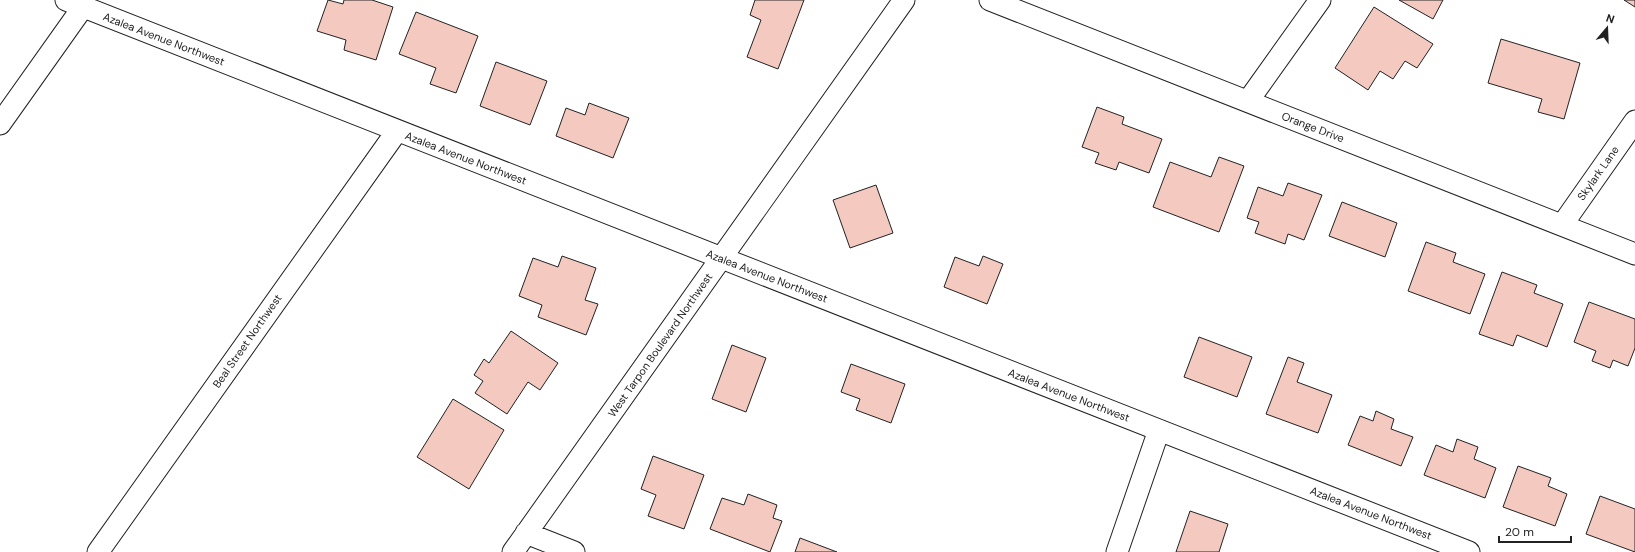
<svg xmlns="http://www.w3.org/2000/svg" width="1635" height="552" viewBox="0 0 1635 552" font-family="'DM Sans',sans-serif">
<rect width="100%" height="100%" fill="#fff"/>
<!-- building -->
<path fill="#f3c9c0" stroke="#222" d="M328 0 343 4 344 0H372L393 7 376 60 344 50 346 40 317 31Z
M755 0H804L778 69 747 57 761 20 750 15Z
M1399 0H1443L1433 19Z
M1624 0H1635V7Z
M1374 7 1433 44 1417 68 1405 61 1393 79 1380 71 1368 90 1335 68Z
M416 12 478 36 456 93 430 84 436 68 399 54Z
M1501 39 1580 63 1564 119 1538 112 1542 99 1488 83Z
M496 62 547 81 530 125 480 106Z
M589 103 629 118 613 158 556 136 566 108 585 115Z
M1097 107 1124 117 1122 124 1162 139 1149 173 1119 162 1116 170 1095 163 1099 153 1082 147Z
M1219 157 1244 166 1219 232 1153 207 1170 162 1211 177Z
M1288 183 1322 195 1304 240 1288 234 1285 244 1255 233 1259 222 1247 218 1258 187 1283 196Z
M876 185 893 233 850 248 833 200Z
M1342 202 1397 223 1385 257 1329 236Z
M1426 242 1456 253 1453 262 1485 274 1470 314 1408 291Z
M562 256 596 268 585 300 598 304 586 335 538 317 542 305 519 296 533 258 558 267Z
M983 256 1003 264 987 304 944 287 955 257 979 266Z
M1502 272 1537 285 1534 293 1563 304 1547 347 1517 335 1513 346 1479 334Z
M1589 302 1635 319V348L1628 366 1613 360 1610 368 1592 361 1596 351 1574 342Z
M511 331 558 363 540 390 528 382 507 414 475 393 483 381 474 375 484 359 489 363Z
M1199 337 1252 357 1237 397 1184 377Z
M732 345 766 358 746 412 712 399Z
M1288 357 1304 363 1297 382 1332 395 1318 433 1266 414Z
M851 364 905 384 891 423 856 410 860 399 841 392Z
M453 399 504 430 469 489 417 457Z
M1376 411 1394 419 1391 429 1413 437 1401 466 1348 445 1360 416 1373 421Z
M1457 439 1478 447 1474 459 1496 468 1485 498 1424 475 1436 445 1453 452Z
M653 456 704 475 684 529 648 516 656 495 641 489Z
M1518 466 1551 478 1548 486 1567 494 1555 526 1503 507Z
M748 494 777 505 773 518 782 521 770 552 710 529 722 498 744 505Z
M1600 496 1635 509V552L1586 534Z
M1190 511 1228 524 1219 552H1176Z
M800 538 837 552H795Z"/>
<g fill="none" stroke-linecap="round" stroke-linejoin="round">
<defs>
<path id="street" d="M66 0 1469 552
M990 0 1635 254
M1248 101 1320 0
M0 124 83 7
M1562 225 1635 121
M526 533 574 552
M98 552 397 131
M513 552 904 0
M1117 552 1159 430"/>
</defs>
<!-- street casing -->
<use href="#street" stroke="#222" stroke-width="23"/>
<!-- street -->
<use href="#street" stroke="#fff" stroke-width="21"/>
</g>
<g text-anchor="middle" dominant-baseline="central" stroke-width="3" stroke-linejoin="round" paint-order="stroke">
<!-- street labels -->
<g font-size="11" fill="#222" stroke="#fff">
<text transform="translate(164 39) rotate(21)">Azalea Avenue Northwest</text>
<text transform="translate(1313 127) rotate(21)">Orange Drive</text>
<text transform="translate(466 158) rotate(21)">Azalea Avenue Northwest</text>
<text transform="translate(1598 173) rotate(-55)">Skylark Lane</text>
<text transform="translate(767 276) rotate(21)">Azalea Avenue Northwest</text>
<text transform="translate(247 341) rotate(-55)">Beal Street Northwest</text>
<text transform="translate(660 345) rotate(-55)">West Tarpon Boulevard Northwest</text>
<text transform="translate(1069 395) rotate(21)">Azalea Avenue Northwest</text>
<text transform="translate(1371 513) rotate(21)">Azalea Avenue Northwest</text>
</g>
</g>
<!-- north arrow -->
<g transform="translate(1607 28) rotate(19)" stroke="#ffffff" stroke-width="3" paint-order="stroke">
<path d="M0-3L7 15L0 10L-7 15Z" fill="#222222"/>
<text y="-6" font-size="11" font-weight="bold" text-anchor="middle" fill="#222222">N</text>
</g>
<!-- scale -->
<path d="M1499 536v6h72v-6" fill="none" stroke="#222222" stroke-width="2"/>
<text x="1505" y="536" font-size="12" fill="#222222" stroke="#ffffff" stroke-width="3" paint-order="stroke">20 m</text>
</svg>
